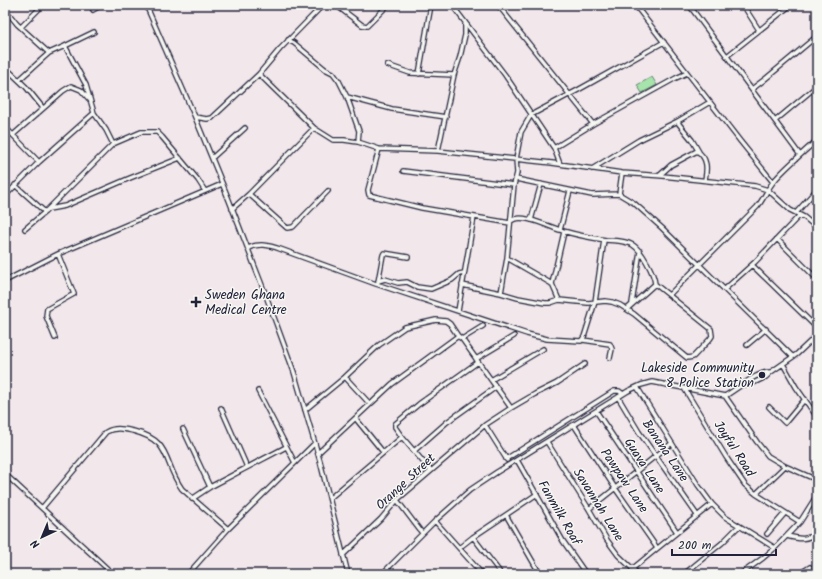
<svg xmlns="http://www.w3.org/2000/svg" width="822" height="579" viewBox="0 0 822 579" font-family="Kalam,sans-serif">
<rect width="100%" height="100%" fill="#f2e8eb"/>
<filter id="ink" filterUnits="userSpaceOnUse"><feTurbulence type="fractalNoise" baseFrequency=".025" numOctaves="2"/><feDisplacementMap in="SourceGraphic" scale="8" xChannelSelector="R" yChannelSelector="G"/><feConvolveMatrix kernelMatrix="1 2 1 2 8 2 1 2 1" color-interpolation-filters="sRGB"/></filter>
<g filter="url(#ink)">
<!-- pitch -->
<path fill="#a6e4ab" stroke="#648373" d="M652 77 657 85 642 93 637 85Z"/>
<g fill="none" stroke-linecap="round" stroke-linejoin="round">
<defs>
<path id="minor" d="M146 5 195 117 229 200 265 293 294 372 320 461 348 574
M336 5 362 25 367 26 388 5
M452 5 505 75 554 148 560 164
M498 5 593 124
M635 5 740 141 773 182
M689 5 800 155
M743 5 759 30
M5 9 17 24 49 53
M93 10 102 5
M21 27 43 5
M288 40 294 43 325 69 333 73 339 81 347 97 359 131 358 142
M65 46 86 85 94 113 106 130 113 144
M727 56 791 5
M387 65 410 73 454 75
M5 67 26 87 43 108
M259 74 314 128 333 140H344L358 142 379 149 438 151 552 163 622 173 663 176 755 186 768 190 790 210 804 217 817 228
M419 74 431 5
M19 80 49 53 65 46 94 32
M752 89 764 80 817 36
M347 97 392 109 446 117
M195 117 207 119 212 118 259 74 280 49 323 5
M678 121 679 124 692 140 699 152
M775 121 817 86
M5 127 39 162
M13 135 63 91 71 86 81 90 89 99
M554 148 593 124 676 78 687 73
M379 149 368 190 369 195 422 208 510 223
M438 151 454 75 460 57 465 35V24
M212 158 245 128
M592 169 639 140 678 121 710 102
M403 171 514 185
M660 175 671 165 697 151C708 158 707 169 705 180
M516 179 592 195 619 194 634 203 662 228 793 357
M15 185 45 212
M249 194 287 228 293 227 328 191
M619 194 622 173
M5 196 39 162 94 113
M49 209 65 206 130 178 180 158
M232 209 249 194 314 128
M796 213 817 189
M531 220 541 184
M25 229 45 212 113 144 141 132H157L162 137 198 180 205 191
M560 230 570 191
M778 240 817 279
M248 248C259 243 269 245 280 249L376 284 527 334 547 339 581 341 584 337 595 302 604 240
M507 258 552 284
M752 265 817 328
M5 281 58 254 222 184
M378 281 385 279 398 283 407 282 417 287 431 289 452 280 459 274 464 273
M378 282 383 255 384 253 408 257
M462 285 501 293 518 298 545 303H550L559 300 588 303 605 301 612 302 620 305 634 314 687 358 693 357 710 339 712 336 711 329 655 284C654 273 642 251 633 245 624 240 615 241 606 240 592 238 577 235 563 231 551 228 522 212 511 221
M725 289 755 262 800 215
M501 293 507 258 514 185 517 173 516 159 521 132 531 115 578 90 664 42
M669 295 757 207C764 199 767 189 774 181 787 166 803 153 817 140
M559 300 552 284 564 232
M632 303 640 251
M627 309 655 284
M458 311 474 217
M55 338 46 316 47 309 74 294 58 254
M462 339 483 326
M583 340 610 344 612 349 610 358
M747 345 766 329
M476 359 514 336
M783 364 796 387 817 417
M345 377 370 404
M491 380 543 349
M744 384 749 385 766 377 771 372 797 354 817 335
M637 387 698 485 712 504 725 517 775 548 800 522 817 495
M684 388 726 457 745 485 756 494 800 522
M258 391 295 463
M725 396 757 442 768 456 785 466 817 480
M618 397 639 432 697 515
M769 407 785 423 805 399
M221 408 247 467
M305 410 345 377 379 345 405 327 436 320 446 321 450 324 458 336
M596 411 677 532
M356 419 383 452
M485 425 507 460
M574 425 615 488 657 548
M183 429 210 487
M402 437 431 471
M547 442 589 509 607 540 618 555 638 574
M414 451 447 422 496 387
M318 453 392 384 458 336 462 339 511 408
M506 459 614 391H619L623 394
M517 460 563 541 586 574
M5 474 113 574
M756 494 785 466
M330 498 402 437 395 427V424L419 404 478 362
M192 499 210 487 286 447
M397 500 422 533
M42 508 106 432C115 427 123 429 133 431 173 441 162 461 182 489L228 529
M589 509 672 443
M506 515 540 574
M435 521 482 574
M767 534 785 513
M787 536C799 539 807 541 817 532
M473 537 499 571
M459 548 473 537 537 494
M343 555 381 519 397 500 485 425 511 408 535 394 557 383 585 364
M632 569 712 504
M188 574 228 529 315 443
M382 574 435 521 470 490 497 472 628 391 641 385 652 382 725 396C737 389 758 371 771 372
M684 574 722 543 739 526
M741 574 763 558 775 548
M799 574 810 567"/>
</defs>
<!-- minor casing -->
<use href="#minor" stroke="#22223b" stroke-width="6"/>
<!-- minor -->
<use href="#minor" stroke="#f6f6f2" stroke-width="3.5"/>
</g>
</g>
<!-- markers -->
<g fill="#22223b" stroke="#f6f6f2" stroke-width="1.5">
<path d="M194 296h4v4h4v4h-4v4h-4v-4h-4v-4h4z"/>
<circle cx="762" cy="375" r="4"/>
</g>
<g text-anchor="middle" dominant-baseline="central" stroke-width="3" stroke-linejoin="round" paint-order="stroke">
<!-- poi labels -->
<g font-size="13" fill="#22223b" stroke="#f6f6f2" text-anchor="start">
<text x="205" y="295">Sweden Ghana<tspan x="205" dy="15">Medical Centre</tspan></text>
<text x="754" y="368" text-anchor="end">Lakeside Community<tspan x="754" dy="15">8 Police Station</tspan></text>
</g>
<!-- street labels -->
<g font-size="13" fill="#22223b" stroke="#f6f6f2">
<text transform="translate(734 449) rotate(57)">Joyful Road</text>
<text transform="translate(665 451) rotate(56)">Banana Lane</text>
<text transform="translate(644 466) rotate(57)">Guava Lane</text>
<text transform="translate(624 481) rotate(56)">Pawpaw Lane</text>
<text transform="translate(406 482) rotate(-43)">Orange Street</text>
<text transform="translate(598 505) rotate(58)">Savannah Lane</text>
<text transform="translate(559 513) rotate(60)">Fanmilk Roaf</text>
</g>
</g>
<!-- margin -->
<rect width="822" height="579" fill="none" stroke="#f6f6f2" stroke-width="20"/>
<rect x="10" y="10" width="802" height="559" fill="none" stroke="#22223b" stroke-width="1.5" filter="url(#ink)"/>
<!-- north arrow -->
<g transform="translate(42 537) rotate(224)" stroke="#f6f6f2" stroke-width="3" paint-order="stroke">
<path d="M0-3L7 15L0 10L-7 15Z" fill="#22223b"/>
<text y="-6" font-size="11" font-weight="bold" text-anchor="middle" fill="#22223b">N</text>
</g>
<!-- scale -->
<path d="M672 549v6h104v-6" fill="none" stroke="#22223b" stroke-width="2"/>
<text x="678" y="549" font-size="12" fill="#22223b" stroke="#f6f6f2" stroke-width="3" paint-order="stroke">200 m</text>
</svg>
